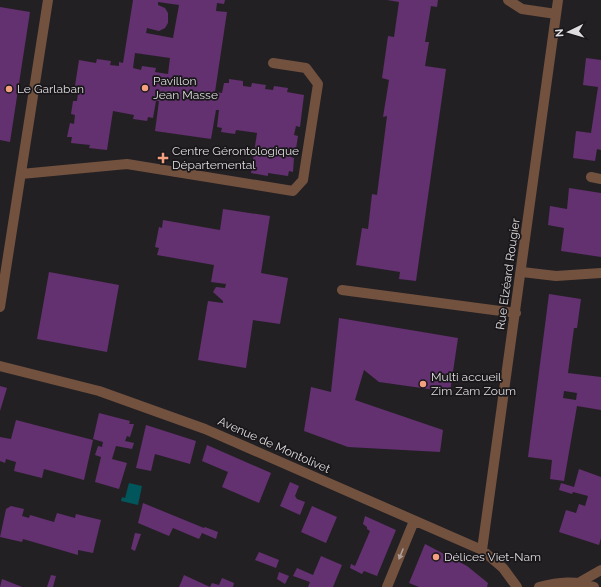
<svg xmlns="http://www.w3.org/2000/svg" width="601" height="587" viewBox="0 0 601 587" font-family="Raleway,sans-serif">
<rect width="100%" height="100%" fill="#232024"/>
<!-- water -->
<path fill="#00565a" d="M129 483 142 486 138 505 121 501 122 497 125 498Z"/>
<!-- building -->
<path fill="#633070" fill-rule="evenodd" d="M133 0H225L224 4 217 3 216 11 227 12 215 92 222 93 224 83H229V79L243 81V86L251 87 252 83 266 85 265 89 273 90 274 86 288 88 287 92 304 95 300 127 296 126 294 135 298 136 296 149H292L291 157 294 158 293 172 289 171 288 176 268 173V176L251 173 257 133 236 130 235 134 221 132 222 128 217 127 219 110H216L211 139 155 131 159 101H156L153 118 148 117 147 121 133 119 134 115 113 111 107 150 89 148 90 145 71 143 72 137H67L70 123 74 124 75 115 71 114 73 101H77L78 93 74 92 79 60 96 63 97 59 111 61 110 65 119 66V62L123 63ZM158 2 179 5 173 38 146 33 147 28 159 31 165 28 168 23V13L165 8 158 5ZM135 53 170 58 168 74 155 72 156 68 142 66 141 70 133 68Z
M387 0H438L437 7 431 6 425 42H429L425 66 446 69 416 281 399 279 400 272 356 265 362 228 368 229 372 194 377 195 387 116 383 117 389 80 382 78 388 36 394 37 399 2Z
M0 7 30 12 10 142 0 140Z
M586 58 601 60V150L597 149 595 161 573 158 576 131 591 133 598 87 583 85Z
M569 188 601 193V257L561 251 564 228 548 225 550 206 567 209Z
M223 209 270 216 261 273 288 278 280 324 253 320 246 368 198 360 208 301 223 303V301L213 292 216 287 225 288 226 284 211 282 214 265 157 255 159 248 155 247 159 227 162 228 163 220 220 230Z
M49 272 119 285 107 352 37 339Z
M549 294 581 299 577 328H574L568 373 601 377V410L577 406 564 481 550 479 552 460 528 457ZM564 391 577 393 576 400 563 398Z
M339 318 458 338 450 392 379 382 364 370 355 400 443 430 440 452 348 447 304 431 311 387 331 392Z
M0 386 7 388 0 411Z
M99 413 130 421 129 424H134L130 437 127 436 125 441 134 443 132 449 116 446 112 459 127 463 119 489 95 482 101 457 95 455 98 446 102 447 103 442 93 439Z
M16 420 93 440 84 480 44 469 42 478 14 471 16 462 6 459 5 463 0 461V437L11 439Z
M146 425 196 441 190 464 155 454 151 471 136 468Z
M207 445 271 473 259 503 222 487 228 472 202 461Z
M579 469 601 477V538L599 545 559 532 566 510 576 513 579 504 585 506 588 496 573 492 572 494 559 490 561 483 574 487Z
M290 482 299 486 295 496 297 499 305 502 300 515 280 506Z
M143 503 204 528 205 527 218 532 216 539 202 533 199 539 173 528 169 536 138 523Z
M11 506 24 509 22 516 29 518 30 515 54 522 57 513 75 518 76 514 101 520 93 553 78 550V555L23 539 22 542 0 537 6 509Z
M312 506 337 517 326 543 301 532Z
M365 516 396 530 377 576 364 571 362 574 350 568 351 564 355 566 370 531 367 529V527L363 524Z
M135 533 141 534 135 551 131 549Z
M425 544 467 566 488 583 487 587H419L409 583Z
M259 552 279 560 276 568 255 560Z
M321 556 342 565 333 587H308L310 582 293 576 297 568 313 575Z
M279 572 289 576 285 584 277 579Z
M51 575 56 576 53 587H47Z
M184 575 210 587 212 583 219 585 222 578 234 583 233 587H179Z
M2 579 22 587H0Z"/>
<g fill="none" stroke-linecap="round" stroke-linejoin="round">
<!-- minor -->
<path stroke="#72523f" stroke-width="10" d="M508 0 522 9 556 14
M21 174 127 164 293 191 303 180 318 84 306 68 273 63
M591 177 601 179
M522 272 556 276 601 273
M342 290 516 313
M0 307 48 0
M0 366 99 391 205 429 482 550 503 568 517 587
M482 550 558 0
M580 582 601 570
M387 587 414 521
M539 587C559 582 575 580 594 587"/>
</g>
<!-- one-way arrows -->
<defs><path id="oneway-solid" d="M-6-.8H1V-3.2L6.5 0L1 3.2V.8H-6Z"/></defs>
<use fill="#ae9e98" href="#oneway-solid" transform="translate(401 554) rotate(112)"/>
<!-- markers -->
<g fill="#f2a07f" stroke="#1a171a" stroke-width="1.5">
<circle cx="145" cy="88" r="4"/>
<circle cx="9" cy="89" r="4"/>
<path d="M161 152h4v4h4v4h-4v4h-4v-4h-4v-4h4z"/>
<circle cx="423" cy="384" r="4"/>
<circle cx="436" cy="557" r="4"/>
</g>
<g text-anchor="middle" dominant-baseline="central" stroke-width="3.5" stroke-linejoin="round" paint-order="stroke">
<!-- poi labels -->
<g font-size="12" fill="#dfdde0" stroke="#1a171a" text-anchor="start">
<text x="153" y="81">Pavillon<tspan x="153" dy="14">Jean Masse</tspan></text>
<text x="17" y="89">Le Garlaban</text>
<text x="172" y="151">Centre Gérontologique<tspan x="172" dy="14">Départemental</tspan></text>
<text x="431" y="377">Multi accueil<tspan x="431" dy="14">Zim Zam Zoum</tspan></text>
<text x="444" y="557">Délices Viet-Nam</text>
</g>
<!-- street labels -->
<g font-size="12" fill="#dfdde0" stroke="#1a171a">
<text transform="translate(508 274) rotate(-82)">Rue Elzéard Rougier</text>
<text transform="translate(274 445) rotate(24)">Avenue de Montolivet</text>
</g>
</g>
<!-- north arrow -->
<g transform="translate(569 32) rotate(265)" stroke="#1a171a" stroke-width="3" paint-order="stroke">
<path d="M0-3L7 15L0 10L-7 15Z" fill="#dfdde0"/>
<text y="-6" font-size="11" font-weight="bold" text-anchor="middle" fill="#dfdde0">N</text>
</g>
</svg>
